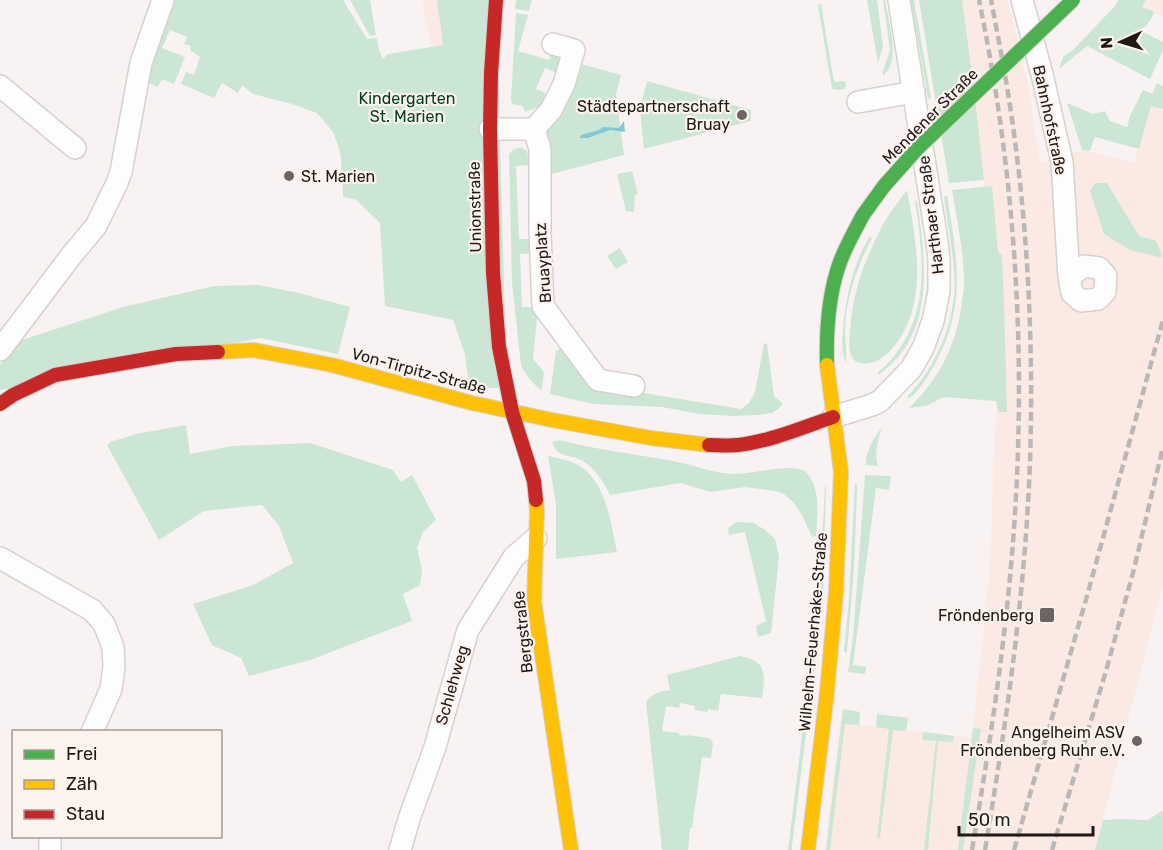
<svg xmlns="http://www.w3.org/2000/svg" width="1163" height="850" viewBox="0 0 1163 850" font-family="Rubik,sans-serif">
<rect width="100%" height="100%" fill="#f8f3f2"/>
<!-- built -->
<path fill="#faeae3" d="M422 0H437L443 45 431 46Z
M962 0H1007L1028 82 1040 163 1082 150 1134 163 1151 105 1163 108V584L1095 850H825L840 722 972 738 989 577 998 374 970 282 984 180Z
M1146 0H1163V16L1142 7Z"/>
<!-- green -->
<path fill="#cbe6d4" d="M163 0H343L367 39 377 38 378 47 383 59 388 54 443 45 437 0H496L507 388H487L469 386 465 354 453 320 385 306 380 223 355 199 343 197 341 158 338 145 333 132 317 113 292 104 253 94 242 85 238 93 222 83 214 98 181 84 186 72 194 75 200 57 190 50 191 46 184 44 187 37 170 30 162 48 185 57 174 84 162 79 158 87 148 83Z
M350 0H370L376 35 370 36Z
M516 0H532L529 11 515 9Z
M867 0H877L883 47 878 63Z
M883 0H885C888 22 902 60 883 76V71L890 50Z
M911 0H914L931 98 928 99Z
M919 0H962L974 89 984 180 949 183Z
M1118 0H1146L1142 7 1155 12 1143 32 1163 42V50L1150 79 1087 46 1059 69 1063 57 1073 50 1115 6Z
M821 4 833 77 835 82 844 81 846 83 845 89 837 90 832 89 818 5Z
M516 13 528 15 518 51 549 60 552 50 558 54 561 57 560 64 557 73 545 68 536 89 549 95C543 107 537 108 525 112L523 106 512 104 511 99Z
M578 63 621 75 616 94 624 155 548 175 546 129 554 122Z
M647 81 751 110V121L644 149 640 109Z
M1157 83 1163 86V109L1151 106 1139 149 1095 137 1090 151 1082 150 1067 103 1093 114 1105 111 1110 121 1127 127 1130 116 1143 90 1152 94Z
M521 147 527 151 530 165 516 166 519 239H532L533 253 520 254 522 307H538L533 359 544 372 542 390C532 384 527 376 521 365L512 283 509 154 513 150Z
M632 171 638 194 635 195 634 212 626 211 617 174Z
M1095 183H1107L1139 236 1156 241 1163 258 1130 250 1104 234 1090 191Z
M992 186 998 252 1002 255 1004 303 1007 412H999L996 401 944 397 926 406 909 408C940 378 957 344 962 301 963 294 965 286 964 278 963 249 957 219 952 190Z
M907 190C916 240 929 302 895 345 890 351 885 357 878 360 871 364 859 366 853 359 848 352 849 340 850 332 852 295 864 261 881 228 888 215 898 202 907 190Z
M947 196C957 257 967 305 936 362 928 376 921 390 908 399V396C939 363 958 316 954 270 952 245 947 221 944 197Z
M915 201H917C926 261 936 336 878 375V372C886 366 891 360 897 352 930 308 923 253 915 201Z
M870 236 872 238C857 267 846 297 845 330 845 340 847 353 846 363 841 353 842 341 843 330 846 296 852 266 870 236Z
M620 248 628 262 616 269 607 256Z
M259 285 299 293 350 307 338 354 260 338 0 390V365L19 341 123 307 214 286Z
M764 343 767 344 774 396 783 404 778 409 772 413 758 415 733 416 700 414 662 407 593 404 550 394 556 351 566 345 595 385 741 409 749 403 755 392Z
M186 425 190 454 232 446 310 443 393 470 401 482 412 475 436 520 423 532 417 548 422 570 420 585 403 594 412 621 310 660 249 676 241 658 212 645 193 604 253 585 293 563 279 526 262 505 204 511 159 540 107 445 110 442 136 434Z
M882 427C878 439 874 453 878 466L866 465C865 452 874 438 882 427Z
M560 440C597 450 636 454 673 461 695 465 714 474 736 474 752 474 793 463 804 471 822 484 817 517 816 536L812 537 802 515 793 502 784 494 776 491 745 487 711 492 680 483 610 495C604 482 595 469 583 461 570 453 558 460 552 442Z
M548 456C557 458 568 460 576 464 606 478 611 524 617 552L556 559V504Z
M865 475 891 476 889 490 876 488 853 665 866 667 865 674 848 672 853 638Z
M855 483 857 485V491L854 569 847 652H844L849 599Z
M825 485 826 486 823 597 792 846V850H788L819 597Z
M736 522 754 523 765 530 775 539 779 557 771 633 758 637 756 626 766 621 745 532 729 535 728 528Z
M740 656C768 661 765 675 762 698L721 694 718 711 708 709 707 712 695 710V706L680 703 679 708 666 706 662 731 679 733V735L687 736V735L709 738 713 743 711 758 702 757 692 828H690L688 850H662L646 702C653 693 659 692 670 690L667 675Z
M843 709 860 712 859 725 845 724 830 850H826Z
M877 714 908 718 906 731 893 730 880 838H877L889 729 876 727Z
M973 728 981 729 963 850H958Z
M923 732 954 736 953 742 938 741 928 850H924L936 741 922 740Z
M1163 810V850H1095L1103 820 1121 819 1148 820Z"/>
<!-- water -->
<path fill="#82c8d9" d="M624 121 625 132 610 130 588 138H580L581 135 599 130 603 127 619 128Z"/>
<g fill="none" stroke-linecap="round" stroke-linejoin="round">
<defs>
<path id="street" d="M1022 0 1042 74 1062 162 1069 277 1072 293 1081 301 1098 299 1105 292 1106 276 1099 268 1084 266 1069 277
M0 86 75 148
M858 102 914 92
M490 129H534L551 110 564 84 574 50 553 44
M534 129 540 149V232L543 306 598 380 634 386
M0 350 71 256 96 226 117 183 121 172 141 63 163 0
M833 417 872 405 880 401 911 369 923 348 933 321 939 291V259L936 235 899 0
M0 558 92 610 104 624 113 647 114 667 111 689 92 732
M50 850V836
M400 850 409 819 435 747 468 630 514 557 536 538"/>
<path id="fast" d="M827 365C826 330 828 295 840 262 846 246 855 230 863 215"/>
<path id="slow" d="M218 352 254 350 332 365 472 403 552 420 651 438 709 445
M536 500 537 511 534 601 571 850
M808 850 827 692 836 592 841 472 827 365"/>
<path id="jam" d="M496 0 491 73 490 129 493 273 499 347 512 412 534 481 536 500
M0 404 13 395 55 375 176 354 218 352
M709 445C718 445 728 446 738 445 768 442 804 427 833 417"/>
</defs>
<!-- street casing -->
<use href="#street" stroke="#d7d0ce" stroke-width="24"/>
<!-- fast casing -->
<use href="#fast" stroke="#d7d0ce" stroke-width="16"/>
<!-- slow casing -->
<use href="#slow" stroke="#d7d0ce" stroke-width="16"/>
<!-- jam casing -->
<use href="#jam" stroke="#d7d0ce" stroke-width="16"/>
<!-- street -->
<use href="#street" stroke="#fefdfd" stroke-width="21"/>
<!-- fast -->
<use href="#fast" stroke="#4caf50" stroke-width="14"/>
<!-- slow -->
<use href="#slow" stroke="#ffc107" stroke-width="14"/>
<!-- jam -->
<use href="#jam" stroke="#c62828" stroke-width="14"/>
<!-- rail -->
<path stroke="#b9b8b6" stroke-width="4.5" stroke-dasharray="9 4.5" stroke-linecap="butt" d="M972 850C991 738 1008 626 1015 513 1026 341 1014 169 979 0
M985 850C1009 706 1030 560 1031 414 1032 307 1025 199 1008 93 1003 62 997 31 991 0
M1014 850 1087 596 1163 320
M1052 850 1106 671 1134 569 1163 447"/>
<defs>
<path id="fast-bridge" d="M863 215 884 186 917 149 1073 0"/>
</defs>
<!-- fast-bridge casing -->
<use href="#fast-bridge" stroke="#d7d0ce" stroke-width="16" stroke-linecap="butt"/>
<!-- fast-bridge -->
<use href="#fast-bridge" stroke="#4caf50" stroke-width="14"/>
</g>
<!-- markers -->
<g fill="#6c6563" stroke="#fcf2ee" stroke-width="2">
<circle cx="742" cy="115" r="6"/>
<circle cx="289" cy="176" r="6"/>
<rect x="1039" y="607" width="16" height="16" rx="3"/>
<circle cx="1137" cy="741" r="6"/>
</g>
<g text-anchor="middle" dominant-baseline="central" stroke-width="4.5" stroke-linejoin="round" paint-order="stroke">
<!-- park labels -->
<g font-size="16" fill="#004125" stroke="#fcf2ee">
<text x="407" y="98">Kindergarten<tspan x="407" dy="18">St. Marien</tspan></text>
</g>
<!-- poi labels -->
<g font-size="16" fill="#211916" stroke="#fcf2ee" text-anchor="end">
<text x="730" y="106">Städtepartnerschaft<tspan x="730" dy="18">Bruay</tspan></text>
<text x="301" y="176" text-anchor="start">St. Marien</text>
<text x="1034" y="615">Fröndenberg</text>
<text x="1125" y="732">Angelheim ASV<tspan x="1125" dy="18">Fröndenberg Ruhr e.V.</tspan></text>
</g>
<!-- street labels -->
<g font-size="16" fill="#211916" stroke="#fcf2ee">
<text transform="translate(930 116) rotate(-45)">Mendener Straße</text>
<text transform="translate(1050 120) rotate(78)">Bahnhofstraße</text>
<text transform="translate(475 207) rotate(-91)">Unionstraße</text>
<text transform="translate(931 215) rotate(-97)">Harthaer Straße</text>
<text transform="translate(543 263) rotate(-94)">Bruayplatz</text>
<text transform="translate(419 371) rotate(15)">Von-Tirpitz-Straße</text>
<text transform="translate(523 632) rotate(-96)">Bergstraße</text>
<text transform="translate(813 632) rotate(-85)">Wilhelm-Feuerhake-Straße</text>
<text transform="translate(452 685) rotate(-74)">Schlehweg</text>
</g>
</g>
<!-- legend -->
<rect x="12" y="730" width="210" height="108" fill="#fcf2ee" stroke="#a49b98" stroke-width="1.5"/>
<rect x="24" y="750" width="30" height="9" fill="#4caf50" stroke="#a49b98" stroke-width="1.5"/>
<text x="66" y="760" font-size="18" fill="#211916">Frei</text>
<rect x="24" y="780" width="30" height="9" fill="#ffc107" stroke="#a49b98" stroke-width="1.5"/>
<text x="66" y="790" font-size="18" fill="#211916">Zäh</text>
<rect x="24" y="810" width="30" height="9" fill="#c62828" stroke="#a49b98" stroke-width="1.5"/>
<text x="66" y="820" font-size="18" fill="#211916">Stau</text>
<!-- north arrow -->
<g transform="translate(1121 42) rotate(266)" stroke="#fcf2ee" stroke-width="4.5" paint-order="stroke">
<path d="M0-4.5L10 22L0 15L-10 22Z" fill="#211916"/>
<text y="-9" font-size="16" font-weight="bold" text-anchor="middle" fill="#211916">N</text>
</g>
<!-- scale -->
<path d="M959 826v9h134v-9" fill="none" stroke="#211916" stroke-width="3"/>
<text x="968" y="826" font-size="18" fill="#211916" stroke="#fcf2ee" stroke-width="4.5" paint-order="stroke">50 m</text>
</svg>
